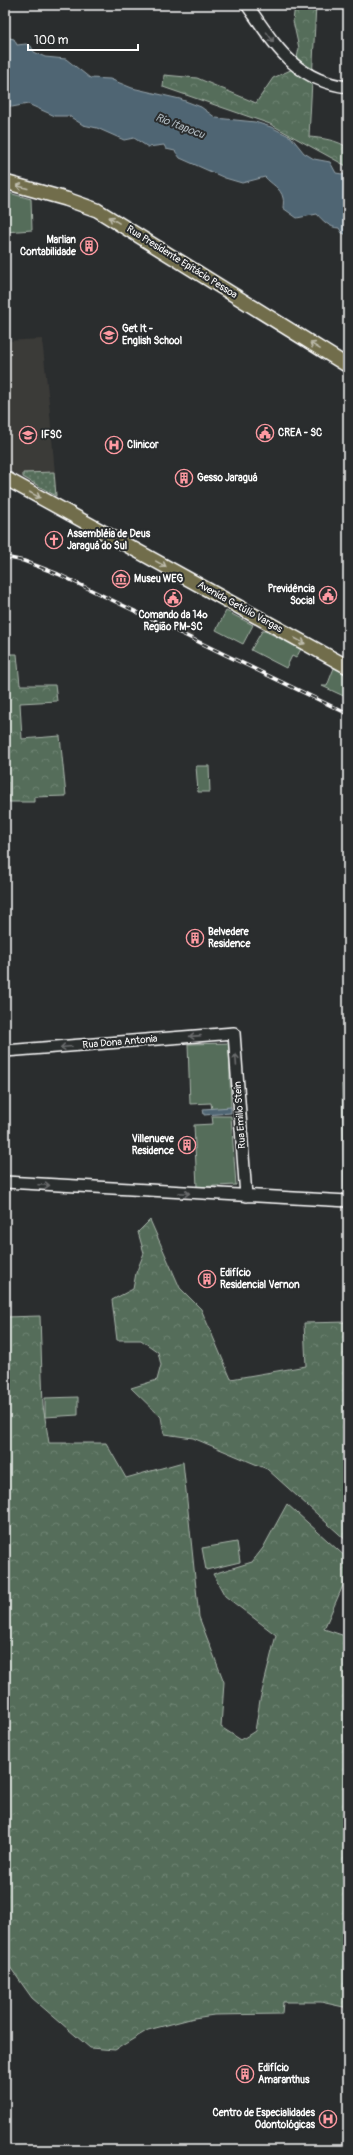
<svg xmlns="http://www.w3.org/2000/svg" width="353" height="2155" viewBox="0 0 353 2155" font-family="Pangolin,sans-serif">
<defs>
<pattern id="grass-dots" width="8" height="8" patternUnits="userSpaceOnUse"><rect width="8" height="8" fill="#556d5a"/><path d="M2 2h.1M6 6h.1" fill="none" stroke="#6e8373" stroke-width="1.8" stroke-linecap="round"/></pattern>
<pattern id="forest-crowns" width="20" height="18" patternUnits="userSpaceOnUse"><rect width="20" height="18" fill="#556d5a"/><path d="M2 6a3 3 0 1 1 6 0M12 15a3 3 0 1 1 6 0" fill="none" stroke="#6e8373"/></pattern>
</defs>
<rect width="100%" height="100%" fill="#2a2d2e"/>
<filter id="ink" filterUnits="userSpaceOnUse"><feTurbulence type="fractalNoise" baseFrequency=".025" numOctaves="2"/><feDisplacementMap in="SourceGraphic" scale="8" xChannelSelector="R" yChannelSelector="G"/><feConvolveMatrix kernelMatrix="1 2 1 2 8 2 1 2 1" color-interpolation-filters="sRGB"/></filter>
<g filter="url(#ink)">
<!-- built -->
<path fill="#3b3a37" d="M42 339 49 402 57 498 5 468V341Z
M178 619 197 629 193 637 174 627Z"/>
<!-- grass -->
<path fill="url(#grass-dots)" stroke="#aab6ac" d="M54 472 56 496 23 477V473Z
M342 1084H348V1192H344Z"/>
<!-- forest -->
<path fill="url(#forest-crowns)" stroke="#aab6ac" d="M295 5H316L309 137C321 138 338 140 348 148V167L270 124 163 87 164 75 197 78 256 103 273 78 295 68 299 48 293 21Z
M5 654H17L20 685H55L57 701 20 703 22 739 60 736 66 796 34 797V802H9L8 782H5Z
M150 1220 180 1288 201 1309 231 1379 306 1366 304 1323 348 1322V1542L267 1469 193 1438 164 1434 161 1417 131 1388 157 1380 161 1365 158 1352 141 1340H117L112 1300 133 1289 136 1273 144 1253 138 1232Z
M40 1316 43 1406 49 1443H106L126 1478 183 1462 199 1617 224 1682 221 1727 241 1740 255 1731 260 1700 276 1635 225 1596 213 1574 252 1562 263 1548 287 1504 348 1559V1574L324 1629 348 1637V2008L321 2002H283L282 2014 214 2015 194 2018 148 2030 115 2050 90 2048 32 1998 5 1960V1317Z"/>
<!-- green -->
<path fill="#556d5a" stroke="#aab6ac" d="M5 192 31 199 32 230 5 232Z
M226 611 253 625 243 644 216 630Z
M262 631H265L301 649 296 658 292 656 286 668 251 650Z
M334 668 348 675V698L322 686H327Z
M196 766H209L210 792H198Z
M229 1043 231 1110H212L211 1103 190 1104 188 1044Z
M212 1116H231L236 1185 197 1187 194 1125 213 1124Z
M78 1397V1415L45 1417V1398Z
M237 1542 240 1562 206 1570 202 1548Z"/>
<!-- water -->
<path fill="#4f6573" stroke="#95a3ab" d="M5 37 14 39 17 45 26 44 31 46 34 52 45 57 66 59 90 78 110 79 132 88 180 99 201 107 216 118 255 122 271 127 291 137 304 153 314 159 330 162 336 173 348 175V235L342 233 339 228C330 228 322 220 317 214L297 218 283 208C283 205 284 201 283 198 281 188 271 184 265 177L242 183 225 178 180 158 175 151 166 149 164 145 148 147 134 138 124 140 97 128 83 125 69 116H55L28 104 12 107 5 103Z
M231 1107V1113L204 1115 203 1109Z"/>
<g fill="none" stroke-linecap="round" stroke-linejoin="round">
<defs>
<path id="secondary" d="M247 5C276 46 294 80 348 87
M5 1051 234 1033 246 1196
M5 1182 348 1201"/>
<path id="trunk" d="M5 182 66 199 97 210 348 366
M5 478 348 667"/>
</defs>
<!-- secondary casing -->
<use href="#secondary" stroke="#fff" stroke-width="14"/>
<!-- trunk casing -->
<use href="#trunk" stroke="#fff" stroke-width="16"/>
<!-- secondary -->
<use href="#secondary" stroke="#2a2d2e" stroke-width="11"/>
<!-- trunk -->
<use href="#trunk" stroke="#716d4b" stroke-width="13"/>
<defs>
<path id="rail" d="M5 557 24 561 58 574 348 714"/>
</defs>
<!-- rail casing -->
<use href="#rail" stroke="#fff" stroke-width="3.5"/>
<!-- rail -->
<use href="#rail" stroke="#2a2d2e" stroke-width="2" stroke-dasharray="6" stroke-linecap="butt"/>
</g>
<!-- one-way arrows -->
<defs><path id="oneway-shaft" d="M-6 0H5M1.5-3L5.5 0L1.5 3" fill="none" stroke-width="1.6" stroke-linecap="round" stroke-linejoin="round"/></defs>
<g stroke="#6a6c6d">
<use href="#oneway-shaft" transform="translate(270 37) rotate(54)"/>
<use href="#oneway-shaft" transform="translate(195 1036) rotate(176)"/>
<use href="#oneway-shaft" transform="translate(66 1047) rotate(175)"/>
<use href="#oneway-shaft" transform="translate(236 1060) rotate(-94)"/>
<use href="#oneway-shaft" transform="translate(44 1185) rotate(3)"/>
<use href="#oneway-shaft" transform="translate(184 1193) rotate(3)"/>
</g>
<g stroke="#bfbdae">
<use href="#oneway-shaft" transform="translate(22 187) rotate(-165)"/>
<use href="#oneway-shaft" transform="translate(114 220) rotate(-149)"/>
<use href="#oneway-shaft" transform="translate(315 346) rotate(-148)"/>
<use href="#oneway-shaft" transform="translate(35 495) rotate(28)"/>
<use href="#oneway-shaft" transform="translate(161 564) rotate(29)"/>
<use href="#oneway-shaft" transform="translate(300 641) rotate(29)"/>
</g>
</g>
<!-- icons -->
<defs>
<symbol id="building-ring" viewBox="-11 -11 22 22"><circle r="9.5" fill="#2a2d2e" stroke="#ff9aa2" stroke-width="1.5"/><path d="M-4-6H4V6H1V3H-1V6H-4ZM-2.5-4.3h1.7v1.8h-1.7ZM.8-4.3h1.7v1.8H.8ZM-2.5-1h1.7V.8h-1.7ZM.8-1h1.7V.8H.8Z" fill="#ff9aa2"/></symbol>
<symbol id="school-ring" viewBox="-11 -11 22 22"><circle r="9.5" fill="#2a2d2e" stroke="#ff9aa2" stroke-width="1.5"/><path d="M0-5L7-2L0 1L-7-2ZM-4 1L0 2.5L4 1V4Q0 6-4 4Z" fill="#ff9aa2"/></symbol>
<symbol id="civic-ring" viewBox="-11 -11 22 22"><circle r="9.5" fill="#2a2d2e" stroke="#ff9aa2" stroke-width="1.5"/><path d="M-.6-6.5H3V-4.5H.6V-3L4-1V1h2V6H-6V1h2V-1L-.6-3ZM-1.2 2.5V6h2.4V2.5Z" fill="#ff9aa2"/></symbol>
<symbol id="university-ring" viewBox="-11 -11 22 22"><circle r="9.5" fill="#2a2d2e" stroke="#ff9aa2" stroke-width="1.5"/><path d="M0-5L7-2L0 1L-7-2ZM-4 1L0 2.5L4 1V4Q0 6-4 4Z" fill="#ff9aa2"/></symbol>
<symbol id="hospital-ring" viewBox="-11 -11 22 22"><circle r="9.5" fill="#2a2d2e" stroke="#ff9aa2" stroke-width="1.5"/><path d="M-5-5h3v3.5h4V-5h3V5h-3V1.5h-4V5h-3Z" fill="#ff9aa2"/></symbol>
<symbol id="church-ring" viewBox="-11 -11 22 22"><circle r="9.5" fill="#2a2d2e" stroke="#ff9aa2" stroke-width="1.5"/><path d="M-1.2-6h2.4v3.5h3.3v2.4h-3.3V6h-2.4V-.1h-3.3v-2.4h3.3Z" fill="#ff9aa2"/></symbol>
<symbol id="museum-ring" viewBox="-11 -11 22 22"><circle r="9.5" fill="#2a2d2e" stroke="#ff9aa2" stroke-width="1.5"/><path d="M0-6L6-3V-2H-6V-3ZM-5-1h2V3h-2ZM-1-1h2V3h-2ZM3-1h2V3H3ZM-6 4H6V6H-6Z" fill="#ff9aa2"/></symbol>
</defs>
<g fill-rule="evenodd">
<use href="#building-ring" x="79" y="236" width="20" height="20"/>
<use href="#school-ring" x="99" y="325" width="20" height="20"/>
<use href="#civic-ring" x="255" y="423" width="20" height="20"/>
<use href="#university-ring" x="18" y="425" width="20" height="20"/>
<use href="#hospital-ring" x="104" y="435" width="20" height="20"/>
<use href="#building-ring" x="174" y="468" width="20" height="20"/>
<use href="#church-ring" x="44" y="530" width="20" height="20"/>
<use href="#museum-ring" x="111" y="569" width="20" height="20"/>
<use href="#civic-ring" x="318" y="585" width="20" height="20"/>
<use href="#civic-ring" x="163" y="588" width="20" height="20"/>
<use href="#building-ring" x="185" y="928" width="20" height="20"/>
<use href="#building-ring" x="177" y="1135" width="20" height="20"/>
<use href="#building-ring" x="197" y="1269" width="20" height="20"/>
<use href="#building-ring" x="235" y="2064" width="20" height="20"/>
<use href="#hospital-ring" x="318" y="2109" width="20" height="20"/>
</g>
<g text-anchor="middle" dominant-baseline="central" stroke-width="4" stroke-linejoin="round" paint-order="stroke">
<!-- poi labels -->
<g font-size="10" font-weight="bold" fill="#fff" stroke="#2a2d2e" text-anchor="start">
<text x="76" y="240" text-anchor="end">Marlian<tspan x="76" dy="12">Contabilidade</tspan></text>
<text x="122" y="329">Get It -<tspan x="122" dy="12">English School</tspan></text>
<text x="278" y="433">CREA - SC</text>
<text x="41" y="435">IFSC</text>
<text x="127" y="445">Clinicor</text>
<text x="197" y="478">Gesso Jaraguá</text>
<text x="67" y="534">Assembléia de Deus<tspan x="67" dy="12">Jaraguá do Sul</tspan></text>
<text x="134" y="579">Museu WEG</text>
<text x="315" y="589" text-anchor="end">Previdência<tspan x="315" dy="12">Social</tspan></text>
<text x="173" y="615" text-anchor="middle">Comando da 14º<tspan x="173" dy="12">Região PM-SC</tspan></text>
<text x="208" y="932">Belvedere<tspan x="208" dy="12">Residence</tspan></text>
<text x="174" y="1139" text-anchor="end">Villenueve<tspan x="174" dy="12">Residence</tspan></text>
<text x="220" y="1273">Edifício<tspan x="220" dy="12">Residencial Vernon</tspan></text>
<text x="258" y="2068">Edifício<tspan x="258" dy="12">Amaranthus</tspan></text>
<text x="315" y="2113" text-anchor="end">Centro de Especialidades<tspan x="315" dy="12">Odontológicas</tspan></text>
</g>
<!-- street labels -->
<g font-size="10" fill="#fff" stroke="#2a2d2e">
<text transform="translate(182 262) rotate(32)">Rua Presidente Epitácio Pessoa</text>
<text transform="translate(240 607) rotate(29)">Avenida Getúlio Vargas</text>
<text transform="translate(120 1042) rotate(-5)">Rua Dona Antonia</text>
<text transform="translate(240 1115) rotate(-94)">Rua Emilio Stein</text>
</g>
<!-- water labels -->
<g font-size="11" font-style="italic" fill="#b0bac0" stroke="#2a2d2e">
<text transform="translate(180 126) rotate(21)">Rio Itapocu</text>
</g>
</g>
<!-- margin -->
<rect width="353" height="2155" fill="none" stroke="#2a2d2e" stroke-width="20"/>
<rect x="10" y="10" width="333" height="2135" fill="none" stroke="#fff" stroke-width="1.5" filter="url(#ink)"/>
<!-- scale -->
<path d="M28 44v6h110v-6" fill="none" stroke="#ffffff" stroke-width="2"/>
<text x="34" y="44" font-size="12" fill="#ffffff" stroke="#2a2d2e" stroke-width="3" paint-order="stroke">100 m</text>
</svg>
